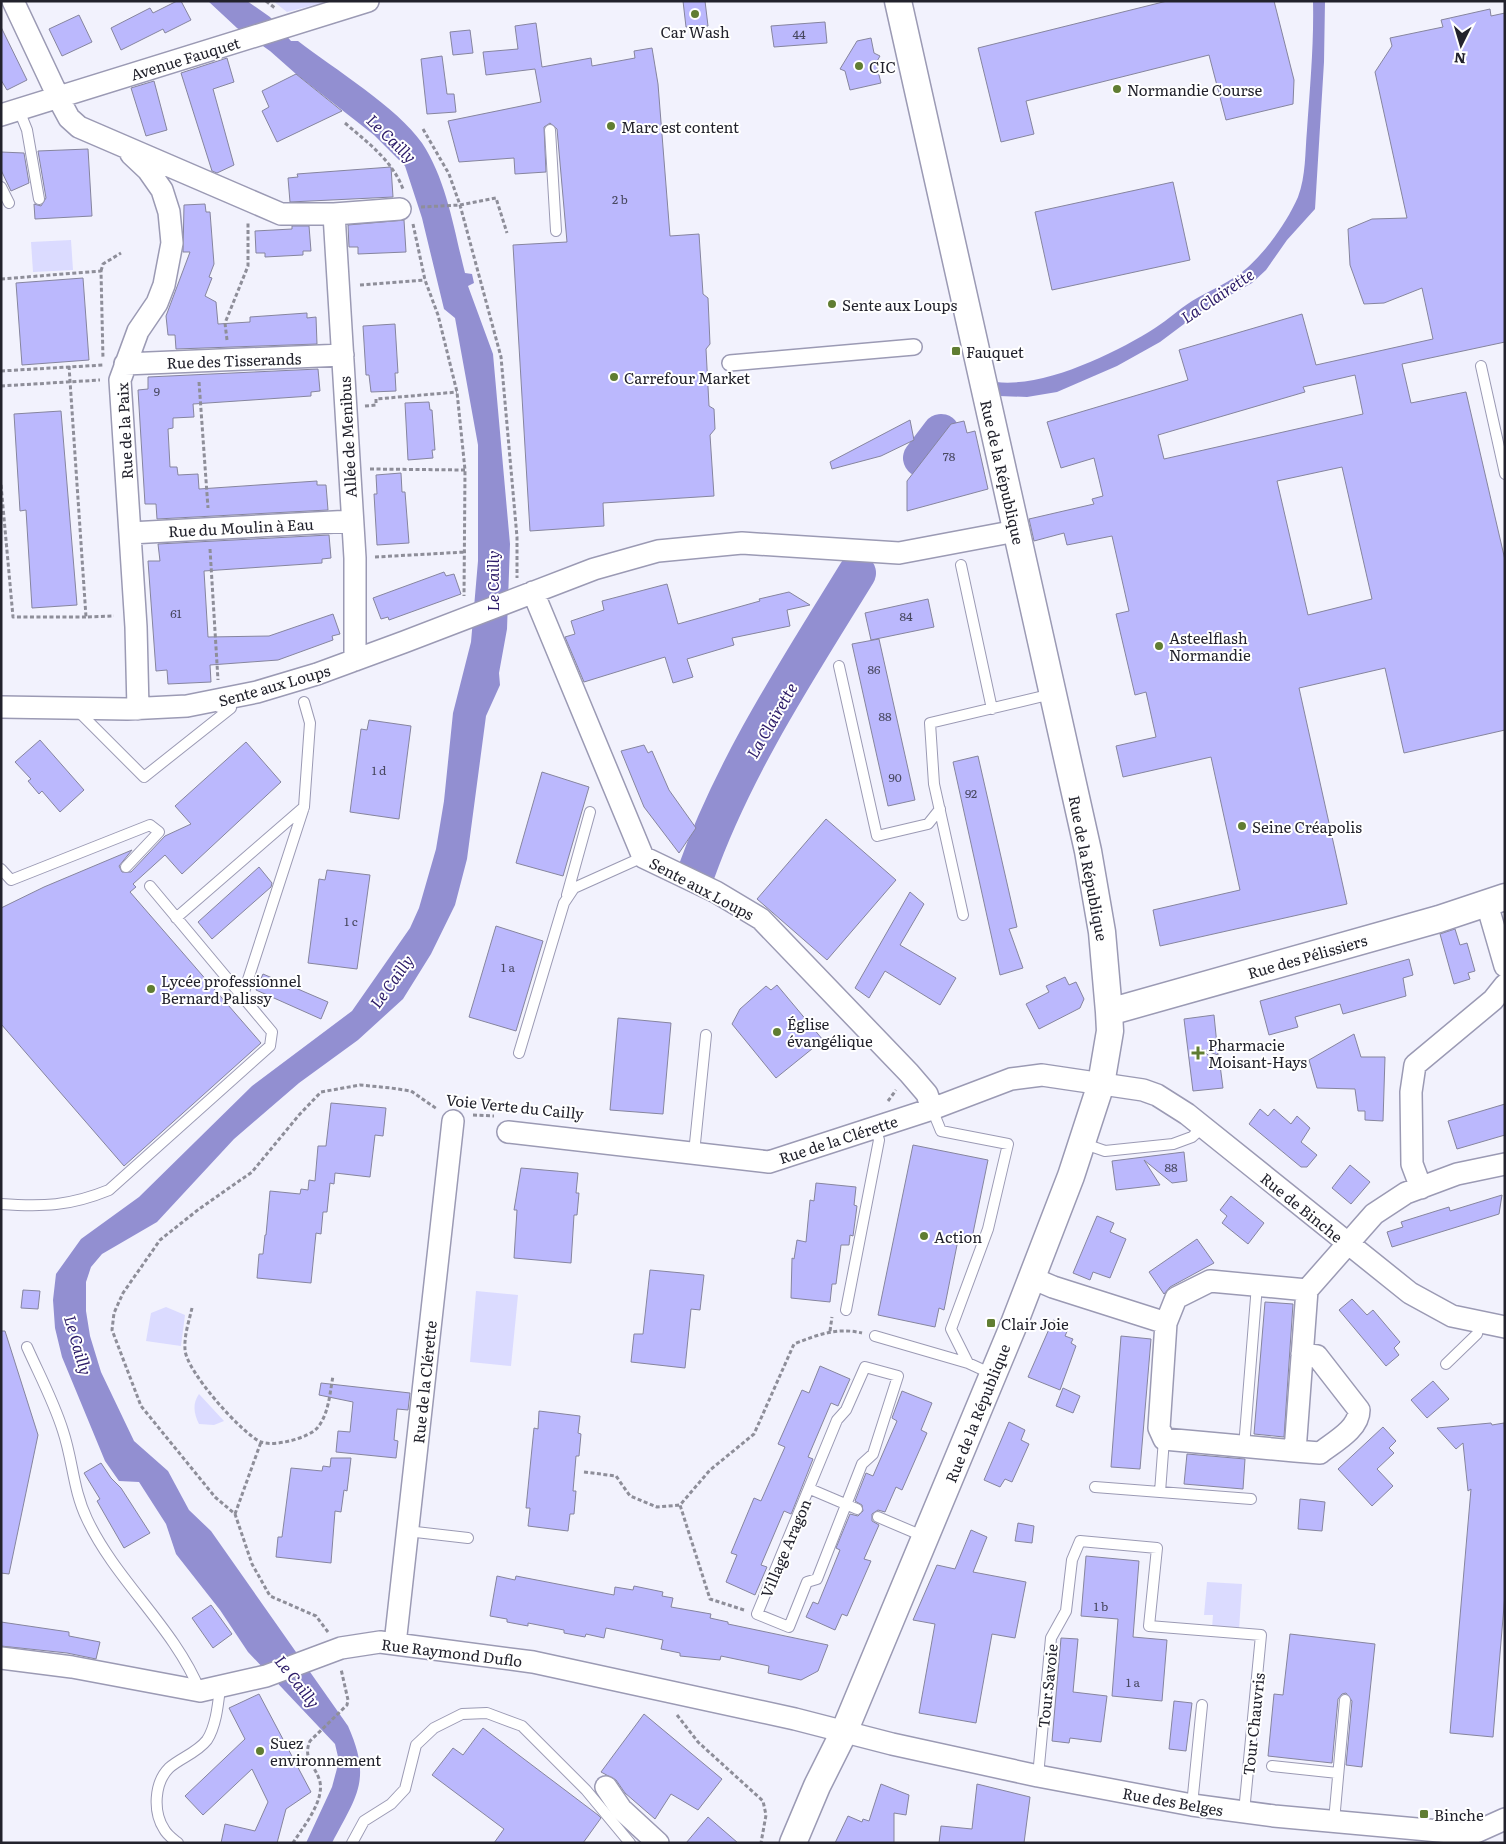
<svg xmlns="http://www.w3.org/2000/svg" width="1506" height="1844" viewBox="0 0 1506 1844" font-family="Literata,serif">
<rect width="100%" height="100%" fill="#f2f2fd"/>
<!-- green -->
<path fill="#dbdbff" d="M273 1H330L287 12Z
M71 240 73 270 33 272 31 242Z
M476 1291 518 1295 511 1366 470 1362Z
M166 1307 185 1315 181 1346 146 1341 151 1313Z
M199 1394 224 1421 214 1425 199 1424C194 1414 192 1404 199 1394Z
M1207 1582 1242 1584 1239 1630 1212 1628 1213 1615H1204Z"/>
<!-- water -->
<path fill="#928fd1" d="M208 1H247L270 17 291 41H298C333 68 398 108 422 143 447 181 454 230 465 273L472 274 474 283 468 286 493 354 510 544 507 629 499 673 500 685 486 716 467 859 455 905 431 954 403 999 358 1040 299 1083 234 1139 157 1222 102 1254 91 1267 86 1282V1311L90 1336 101 1372 134 1441 168 1471 189 1510 211 1531 348 1726C372 1780 357 1795 332 1843H306L332 1787 339 1761 335 1744 248 1652 220 1610 176 1554 166 1524 139 1482 119 1481 105 1461 62 1357 55 1328 53 1300 56 1274 81 1239 139 1197 252 1086 352 1011 410 928 419 908 436 849 444 801 453 713 471 642 478 561V445L455 318 444 309 422 218 405 166 374 135 296 74 270 51 237 28Z
M1313 1H1325L1324 62 1315 209 1287 240 1266 270 1252 283 1200 312 1160 342 1117 366 1057 392 1027 397 999 396 996 382C1044 388 1116 353 1155 328 1168 320 1179 309 1192 301 1210 290 1231 282 1247 268 1267 250 1287 222 1298 197 1306 176 1305 152 1307 130 1310 87 1314 44 1313 1Z"/>
<g fill="none" stroke-linecap="round" stroke-linejoin="round">
<!-- river -->
<path stroke="#928fd1" stroke-width="38" d="M922 458 941 433
M696 873C734 766 798 669 857 573"/>
</g>
<!-- building -->
<path fill="#bbb8fd" stroke="#86859e" fill-rule="evenodd" d="M177 1H181L191 20 165 33 163 29 121 50 111 28 150 8 153 13Z
M683 1H705L708 26 686 27Z
M1167 1H1274L1294 80 1293 104 1226 120 1209 55 1026 101 1034 134 1001 142 978 48Z
M1490 9 1491 16 1505 13V342L1402 364 1411 403 1466 392 1505 560V730L1404 753 1385 668 1299 688 1347 904 1160 946 1153 910 1240 890 1211 757 1123 777 1116 746 1156 737 1146 692 1135 695 1116 614 1129 611 1112 536 1067 545 1064 533 1034 541 1029 519 1094 504 1092 499 1103 496 1094 458 1061 468 1047 422 1188 380 1179 350 1302 314 1316 365 1433 339 1422 288 1384 303 1364 304 1350 265 1348 229 1372 219 1407 218 1375 72 1392 46 1390 38 1443 27 1441 20ZM1355 375 1363 414 1164 459 1158 435 1305 392 1303 387ZM1342 467 1372 599 1308 615 1277 481Z
M79 15 92 42 62 56 49 29Z
M825 22 827 43 774 47 771 26Z
M536 23 542 67 591 58 592 66 635 58 634 51 652 48 658 84 670 236 699 234 703 294 708 298 710 344 706 349 709 406 714 409 715 429 710 435 714 496 603 503 604 526 530 531 513 245 567 242 557 129 550 123 544 127 546 172 515 174 514 158 459 162 448 121 541 102 535 69 486 75 483 52 518 49 515 26Z
M1 27 27 80 7 90 1 80Z
M470 30 473 53 453 55 450 32Z
M871 38 874 53 880 56 876 63 881 83 850 90 845 71 840 69 857 41Z
M442 56 447 94H454L456 112 427 114 421 59Z
M227 58 234 82 213 89 234 165 217 173 212 171 181 73Z
M296 74 342 111 277 142 262 111 269 107 262 91Z
M154 81 167 130 146 136 131 88Z
M88 149 92 216 35 219 34 204 41 206 46 198 38 151Z
M1 152 24 153 29 183 11 191 1 170Z
M391 167 393 197 290 202 288 178 298 177 297 174Z
M1173 182 1190 260 1052 290 1035 212Z
M205 204 206 212H210L214 264 209 277 212 278 205 296 216 302 218 324 250 322V317L307 313V318L316 317 317 344 176 349 175 335H168L166 316 190 252H183L184 205Z
M404 220 406 252 358 254V247H349L348 225Z
M292 226H309L311 251H303V255L265 257V253H256L255 231 292 229Z
M83 278 89 360 22 365 16 283Z
M395 324 398 373H395L396 391 371 392 369 375H366L363 326Z
M318 369 320 391 311 392V396L193 404 194 417 173 418V428L168 429 170 467H177L178 475 198 474 199 489 317 481V485H326L328 510 157 519 156 504H145L138 390 148 389V377Z
M429 402 430 410H432L435 450H432L433 458 408 460 405 403Z
M61 411 77 605 32 608 26 510 20 511 14 414Z
M910 420 914 440 881 456 832 469 830 462Z
M964 421 967 433 975 431 988 489 907 511V481L951 424Z
M401 473 402 492H405L409 543 377 545 374 494H377L376 475Z
M329 535 331 558 322 559V563L204 571 208 637 269 636 333 614 340 634 332 636 333 640 278 660 210 665 211 682 168 684 167 670 156 671 148 561H160L158 544Z
M444 572 446 576 454 574 461 594 389 620 388 617 381 619 373 598Z
M667 584 678 624 760 601 759 599 789 592 810 605 787 610 790 626 732 638 734 645 687 659 693 677 673 683 665 657 584 682 565 637 575 634 571 621 604 610 602 601Z
M928 599 934 627 871 640 865 613Z
M879 639 915 800 888 806 852 644Z
M369 720 411 726 399 819 350 812 361 729 367 730Z
M40 740 84 790 60 812 42 791 39 794 28 781 31 779 15 762Z
M246 742 281 782 182 874 165 855 133 884 136 887 130 892 261 1043 124 1166 1 1024V908L44 887 132 850 119 866 122 872H131L165 836 191 824 175 806Z
M644 745 648 753 652 751 669 790 696 828 679 853 644 807 621 751Z
M978 756 1017 927 1009 929 1023 968 1000 975 953 762Z
M542 772 589 787 563 876 516 863Z
M826 819 896 880 827 960 757 899Z
M259 867 272 883 271 887 212 939 198 922Z
M327 870 370 875 357 969 308 963 319 879 325 880Z
M910 892 924 904 900 945 956 978 940 1005 885 971 869 998 855 988Z
M496 926 543 941 516 1031 469 1017Z
M1455 929 1460 945 1467 943 1475 971 1468 973 1470 979 1454 984 1440 934Z
M1409 959 1413 975 1403 978 1406 996 1343 1014 1340 1004 1295 1017 1298 1027 1269 1035 1260 1001Z
M263 974 328 1002 321 1019 256 990Z
M1065 977 1069 985 1076 982 1084 999 1080 1008 1039 1029 1026 1004 1049 992 1046 986Z
M777 985 823 1040 776 1078 732 1024 740 1009 766 986 771 990Z
M1214 1015 1218 1055 1201 1049 1220 1065 1223 1088 1193 1091 1184 1019Z
M618 1018 671 1023 663 1114 610 1110Z
M1354 1034 1361 1057H1385L1383 1121 1365 1120V1111H1358L1355 1089 1317 1088 1309 1060Z
M331 1103 386 1108 383 1136 375 1135 370 1177 335 1173 334 1184 330 1183 327 1212H323L321 1234 316 1233 311 1283 257 1278 259 1254H263L265 1235H266L270 1191 300 1194 301 1189 308 1190 309 1180 315 1181 318 1146H326Z
M1505 1104V1135L1457 1149 1448 1121Z
M1260 1109 1268 1116 1274 1109 1291 1124 1297 1116 1310 1128 1301 1142 1317 1155 1307 1167H1301L1249 1124Z
M913 1145 988 1160 972 1238 959 1235 944 1310 939 1308 935 1327 878 1315Z
M1184 1152 1187 1181 1172 1183 1144 1160 1160 1185 1116 1190 1112 1161Z
M1350 1165 1370 1182 1351 1204 1332 1188Z
M521 1168 578 1173 576 1193H579L577 1215H574L571 1263 514 1258 517 1210H514Z
M816 1183 856 1187 854 1205 857 1206 853 1236 850 1235 849 1245H841L836 1284H832L830 1302 791 1298 792 1258 794 1259 797 1240 806 1242 810 1200 814 1201Z
M1502 1195 1499 1214 1392 1247 1387 1232 1403 1227 1401 1222 1449 1207 1450 1211Z
M1231 1196 1264 1223 1248 1244 1222 1223 1227 1216 1220 1210Z
M1097 1216 1114 1223 1110 1232 1126 1239 1110 1278 1093 1272 1090 1280 1073 1273Z
M1197 1239 1214 1263 1170 1287 1164 1294 1149 1272Z
M650 1270 704 1275 700 1310 691 1309 685 1368 631 1362 634 1334H643Z
M23 1290 40 1291 38 1309 21 1308Z
M1352 1299 1367 1315 1373 1310 1400 1342 1394 1348 1399 1355 1386 1366 1339 1310Z
M1265 1302 1293 1304 1284 1437 1254 1434Z
M1053 1320 1069 1327 1065 1336 1073 1339 1071 1343 1076 1346 1060 1390 1028 1377Z
M1 1331H5L38 1435 9 1574 1 1573Z
M1121 1336 1151 1339 1140 1469 1111 1467Z
M820 1366 850 1379 838 1406 831 1403 808 1457 813 1459 792 1512 791 1514 784 1511 761 1565 767 1567 755 1595 726 1582 737 1555 731 1553 754 1498 761 1501 785 1447 778 1444 802 1390 809 1393Z
M1433 1381 1449 1399 1427 1418 1411 1400Z
M321 1383 410 1393 408 1410 397 1409 394 1440 398 1441 396 1458 336 1452 338 1431 350 1432 353 1402 319 1395Z
M1063 1388 1080 1396 1073 1413 1056 1406Z
M902 1391 932 1403 921 1430 927 1433 902 1490 896 1487 885 1512 878 1510 872 1514V1521L879 1525 864 1559 871 1561 847 1616 842 1614 835 1630 806 1617 813 1602 818 1604 840 1550 836 1548 850 1514 858 1516 863 1511 862 1505 855 1501 866 1473 873 1476 897 1421 892 1418Z
M539 1411 580 1416 578 1433 581 1434 579 1456H576L573 1491H576L574 1514H570L568 1531 528 1526 530 1508H526L534 1428 538 1429Z
M1009 1422 1025 1430 1021 1440 1029 1444 1012 1482 1005 1479 1000 1487 984 1480Z
M1491 1423 1492 1425 1504 1423 1505 1435V1594L1493 1737 1450 1733 1471 1489 1468 1491 1463 1443 1456 1449 1437 1428Z
M1383 1427 1396 1441 1389 1448 1394 1453 1377 1469 1393 1486 1372 1506 1338 1469Z
M1187 1454 1245 1459 1243 1489 1184 1484Z
M331 1458H351L347 1491 344 1490 341 1512 335 1511 331 1563 276 1557 278 1537H282L291 1468 322 1471 323 1466 330 1467Z
M101 1463 111 1478 121 1488 150 1533 124 1548 97 1501 100 1499 84 1473Z
M1300 1499 1325 1502 1322 1531 1298 1529Z
M1018 1523 1034 1526 1032 1543 1015 1541Z
M971 1530 987 1537 973 1572 1026 1582 1015 1638 992 1634 976 1723 919 1713 935 1624 913 1620 937 1565 955 1569Z
M1086 1556 1139 1561 1133 1637 1167 1640 1162 1701 1112 1696 1118 1619 1081 1616Z
M497 1576 515 1580 516 1576 614 1595 615 1587 633 1590 634 1586 663 1592 662 1596 673 1598 671 1607 711 1614 710 1618 728 1622V1624L828 1645 818 1671 801 1680 768 1673 769 1666 721 1656 720 1660 680 1656V1653L661 1649 663 1640 606 1628 604 1638 586 1634 585 1637 564 1633V1630L528 1623V1626L507 1622V1619L490 1616Z
M211 1605 232 1634 213 1648 192 1618Z
M1 1622 69 1632V1636L100 1642 96 1659 67 1653 1 1646Z
M1290 1634 1375 1644 1362 1767 1346 1765 1352 1701 1346 1693 1342 1694 1338 1699 1332 1763 1268 1756 1274 1694 1283 1695Z
M1061 1638 1078 1639 1073 1692 1107 1696 1101 1742 1070 1738 1069 1743 1052 1741Z
M259 1694 311 1792 286 1809 277 1843H221L225 1824 255 1831 268 1802 252 1769 203 1815 185 1796 245 1739 229 1708Z
M1174 1701 1192 1703 1186 1751 1169 1749Z
M644 1714 722 1779 698 1810 671 1794 655 1819 625 1793 616 1780 601 1772Z
M483 1728 598 1815 601 1818 583 1843H494L504 1829 432 1775 453 1748 463 1755Z
M881 1784 909 1795 906 1815 894 1813V1843H835L848 1816 862 1822 863 1819 869 1821Z
M977 1784 1030 1797 1024 1843H939L941 1826 972 1829Z
M708 1817 738 1843H686Z"/>
<g fill="none" stroke-linecap="round" stroke-linejoin="round">
<defs>
<path id="service" d="M19 110 27 130 39 199
M550 130 556 231
M1 187 9 203
M1481 366 1505 474
M961 565 992 709
M839 666 877 836 928 824 940 809
M304 702 310 723 304 807
M77 710 144 777 231 708 219 707
M1 869 11 880 150 825 159 832 126 867
M567 895 590 812
M963 915 934 784 930 723 1052 694
M176 918 304 807 242 998
M519 1053 564 903 574 888 643 857
M932 1109 941 1131 1008 1144 988 1229 951 1329 968 1363
M1082 1143 1105 1151 1173 1144 1192 1137 1203 1127
M694 1153 706 1035
M1 1204C43 1207 70 1206 109 1190L270 1046 272 1032 150 886
M846 1310 879 1140 875 1128
M875 1336 968 1363 992 1374
M27 1347C39 1374 54 1402 63 1431 73 1461 73 1490 87 1519 116 1581 174 1627 200 1691
M1446 1364 1477 1334 1480 1321
M865 1367 898 1376 873 1454 862 1464 817 1579 807 1582 789 1627 757 1614 837 1420 846 1410Z
M1244 1447 1257 1285
M1095 1487 1251 1499
M810 1489 857 1509
M1160 1492 1164 1439
M878 1517 925 1537
M407 1531 468 1538
M1272 1766 1338 1773
M1038 1776 1051 1638 1066 1611 1072 1560 1080 1541 1157 1548 1149 1626 1261 1635 1244 1812
M1192 1805 1202 1705
M1334 1821 1345 1700
M178 1843C173 1839 167 1835 164 1829 153 1812 154 1783 169 1768 180 1758 197 1753 207 1740 216 1726 218 1705 220 1688
M352 1843 364 1821 391 1804 405 1789 416 1745 434 1728 462 1714 487 1713 522 1726 586 1790 630 1843"/>
<path id="pedestrian" d="M730 363 914 347"/>
<path id="minor" d="M13 1 62 105 69 118 79 127 281 214H334L355 558V660
M1 115 368 1
M131 154 148 170 162 190 169 212 172 243 164 285 157 303 138 331 120 380 136 627 138 709
M334 214 400 209
M125 364 343 355
M130 533 352 521
M533 592 643 857 716 892 761 919 909 1073 927 1094 932 1109
M1 707 127 709 187 706 257 692 317 674 404 642 594 569 658 551 742 543 899 553 1016 531
M1487 904 1505 966
M508 1132 769 1162 932 1109 1011 1079 1042 1075 1143 1090 1157 1095 1187 1114 1410 1293 1452 1316 1505 1327
M1421 1188 1412 1164 1411 1092 1415 1065 1493 1000 1505 985
M1032 1278 1053 1287 1166 1323
M1307 1290 1210 1281 1176 1298 1166 1323 1159 1428 1164 1439 1295 1451 1307 1290 1374 1214 1406 1193 1457 1174 1505 1164
M1295 1451 1320 1453C1334 1442 1359 1429 1359 1410L1317 1356 1302 1354
M395 1644 453 1121
M1 1658 72 1667 200 1691 266 1676 341 1648 380 1642 533 1662 795 1719 892 1744 1038 1776 1192 1805 1274 1816 1461 1833 1476 1832 1505 1819
M606 1787 621 1809 658 1843"/>
<path id="tertiary" d="M1109 1012 1439 919 1505 897
M793 1843 817 1786 844 1732 1012 1329 1071 1176 1101 1084 1110 1031 1109 1012 1102 932 1088 851 898 1"/>
</defs>
<!-- service casing -->
<use href="#service" stroke="#9b9ab4" stroke-width="12"/>
<!-- pedestrian casing -->
<use href="#pedestrian" stroke="#9b9ab4" stroke-width="18"/>
<!-- minor casing -->
<use href="#minor" stroke="#9b9ab4" stroke-width="24"/>
<!-- tertiary casing -->
<use href="#tertiary" stroke="#9b9ab4" stroke-width="29"/>
<!-- path -->
<path stroke="#8e8e99" stroke-width="3" stroke-dasharray="4 2.5" stroke-linecap="butt" d="M266 1 275 8
M345 123C368 143 392 160 403 189
M423 129 449 174 460 205 501 357 517 537V578
M421 207 460 205 496 198 507 233
M413 224 425 280 438 315 457 392 465 470 464 596
M101 271 103 264 121 253
M1 279 101 271 103 359
M360 285 425 280
M227 340 225 323 248 266V223
M69 366 86 617 114 616
M1 371 103 365
M199 382 208 508
M1 386 100 380
M365 406 376 405V399L457 392
M370 469 465 470
M1 485 13 617H86
M210 549 218 680
M375 557 466 552
M888 1101 896 1090
M473 1115 494 1116
M192 1308C189 1321 184 1336 185 1349 185 1370 242 1434 261 1442 274 1447 310 1438 318 1427 329 1413 330 1392 333 1376
M830 1331 832 1317
M584 1472 616 1476 630 1496 657 1507 680 1505
M235 1514 261 1442
M744 1610 710 1599 680 1505 710 1470 754 1434 794 1344C817 1335 837 1327 862 1333
M328 1632 316 1616 270 1596 252 1564 235 1514 215 1497 141 1406 112 1330 114 1313 123 1293 160 1240 199 1209 252 1172 299 1115 321 1092 360 1085 391 1088 411 1091 437 1109
M677 1715 698 1742 763 1801 766 1815 761 1843
M293 1843C303 1827 324 1802 320 1782 316 1766 302 1759 310 1741L347 1705 348 1700 341 1669"/>
<!-- service -->
<use href="#service" stroke="#fff" stroke-width="10"/>
<!-- pedestrian -->
<use href="#pedestrian" stroke="#fff" stroke-width="15"/>
<!-- minor -->
<use href="#minor" stroke="#fff" stroke-width="21"/>
<!-- tertiary -->
<use href="#tertiary" stroke="#fff" stroke-width="26"/>
</g>
<!-- markers -->
<g fill="#607d32" stroke="#fff" stroke-width="2">
<circle cx="695" cy="14" r="5"/>
<circle cx="859" cy="66" r="5"/>
<circle cx="1117" cy="89" r="5"/>
<circle cx="611" cy="126" r="5"/>
<circle cx="832" cy="304" r="5"/>
<rect x="951" y="346" width="10" height="10" rx="2.5"/>
<circle cx="614" cy="377" r="5"/>
<circle cx="1159" cy="646" r="5"/>
<circle cx="1242" cy="826" r="5"/>
<circle cx="151" cy="989" r="5"/>
<circle cx="777" cy="1032" r="5"/>
<path d="M1195.5 1045.5h5v5h5v5h-5v5h-5v-5h-5v-5h5z"/>
<circle cx="924" cy="1236" r="5"/>
<rect x="986" y="1318" width="10" height="10" rx="2.5"/>
<circle cx="260" cy="1751" r="5"/>
<rect x="1419" y="1809" width="10" height="10" rx="2.5"/>
</g>
<g text-anchor="middle" dominant-baseline="central" stroke-width="4" stroke-linejoin="round" paint-order="stroke">
<!-- number labels -->
<g font-size="12" fill="#484860">
<text x="799" y="34">44</text>
<text x="620" y="199">2 b</text>
<text x="157" y="391">9</text>
<text x="949" y="456">78</text>
<text x="176" y="613">61</text>
<text x="906" y="616">84</text>
<text x="874" y="669">86</text>
<text x="885" y="716">88</text>
<text x="379" y="770">1 d</text>
<text x="895" y="777">90</text>
<text x="971" y="793">92</text>
<text x="351" y="921">1 c</text>
<text x="508" y="967">1 a</text>
<text x="1171" y="1167">88</text>
<text x="1101" y="1606">1 b</text>
<text x="1133" y="1682">1 a</text>
</g>
<!-- poi labels -->
<g font-size="15" fill="#22222c" stroke="#fff" text-anchor="start">
<text x="695" y="31" text-anchor="middle">Car Wash</text>
<text x="869" y="66">CIC</text>
<text x="1127" y="89">Normandie Course</text>
<text x="621" y="126">Marc est content</text>
<text x="842" y="304">Sente aux Loups</text>
<text x="966" y="351">Fauquet</text>
<text x="624" y="377">Carrefour Market</text>
<text x="1169" y="637">Asteelflash<tspan x="1169" dy="17">Normandie</tspan></text>
<text x="1252" y="826">Seine Créapolis</text>
<text x="161" y="980">Lycée professionnel<tspan x="161" dy="17">Bernard Palissy</tspan></text>
<text x="787" y="1023">Église<tspan x="787" dy="17">évangélique</tspan></text>
<text x="1208" y="1044">Pharmacie<tspan x="1208" dy="17">Moisant-Hays</tspan></text>
<text x="934" y="1236">Action</text>
<text x="1001" y="1323">Clair Joie</text>
<text x="270" y="1742">Suez<tspan x="270" dy="17">environnement</tspan></text>
<text x="1434" y="1814">Binche</text>
</g>
<!-- street labels -->
<g font-size="15" fill="#22222c" stroke="#fff">
<text transform="translate(185 58) rotate(-17)">Avenue Fauquet</text>
<text transform="translate(234 360) rotate(-2)">Rue des Tisserands</text>
<text transform="translate(124 431) rotate(-93)">Rue de la Paix</text>
<text transform="translate(347 437) rotate(-93)">Allée de Menibus</text>
<text transform="translate(1003 472) rotate(77)">Rue de la République</text>
<text transform="translate(241 527) rotate(-3)">Rue du Moulin à Eau</text>
<text transform="translate(274 685) rotate(-16)">Sente aux Loups</text>
<text transform="translate(1089 868) rotate(79)">Rue de la République</text>
<text transform="translate(702 888) rotate(28)">Sente aux Loups</text>
<text transform="translate(1307 956) rotate(-16)">Rue des Pélissiers</text>
<text transform="translate(515 1106) rotate(6)">Voie Verte du Cailly</text>
<text transform="translate(838 1139) rotate(-18)">Rue de la Clérette</text>
<text transform="translate(1302 1207) rotate(39)">Rue de Binche</text>
<text transform="translate(424 1382) rotate(-84)">Rue de la Clérette</text>
<text transform="translate(977 1413) rotate(-68)">Rue de la République</text>
<text transform="translate(785 1548) rotate(-67)">Village Aragon</text>
<text transform="translate(452 1652) rotate(7)">Rue Raymond Duflo</text>
<text transform="translate(1047 1686) rotate(-84)">Tour Savoie</text>
<text transform="translate(1253 1724) rotate(-84)">Tour Chauvris</text>
<text transform="translate(1173 1801) rotate(10)">Rue des Belges</text>
</g>
<!-- water labels -->
<g font-size="16" font-style="italic" fill="#2c1b68" stroke="#fff">
<text transform="translate(392 138) rotate(44)">Le Cailly</text>
<text transform="translate(1217 295) rotate(-34)">La Clairette</text>
<text transform="translate(492 581) rotate(-90)">Le Cailly</text>
<text transform="translate(771 720) rotate(-60)">La Clairette</text>
<text transform="translate(391 981) rotate(-54)">Le Cailly</text>
<text transform="translate(79 1345) rotate(74)">Le Cailly</text>
<text transform="translate(298 1681) rotate(52)">Le Cailly</text>
</g>
</g>
<!-- border -->
<rect width="1506" height="1844" fill="none" stroke="#22222c" stroke-width="5"/>
<!-- north arrow -->
<g transform="translate(1461 45) rotate(185)" stroke="#ffffff" stroke-width="4" paint-order="stroke">
<path d="M0-4L9 19L0 12L-9 19Z" fill="#22222c"/>
<text y="-8" font-size="14" font-weight="bold" text-anchor="middle" fill="#22222c">N</text>
</g>
</svg>
